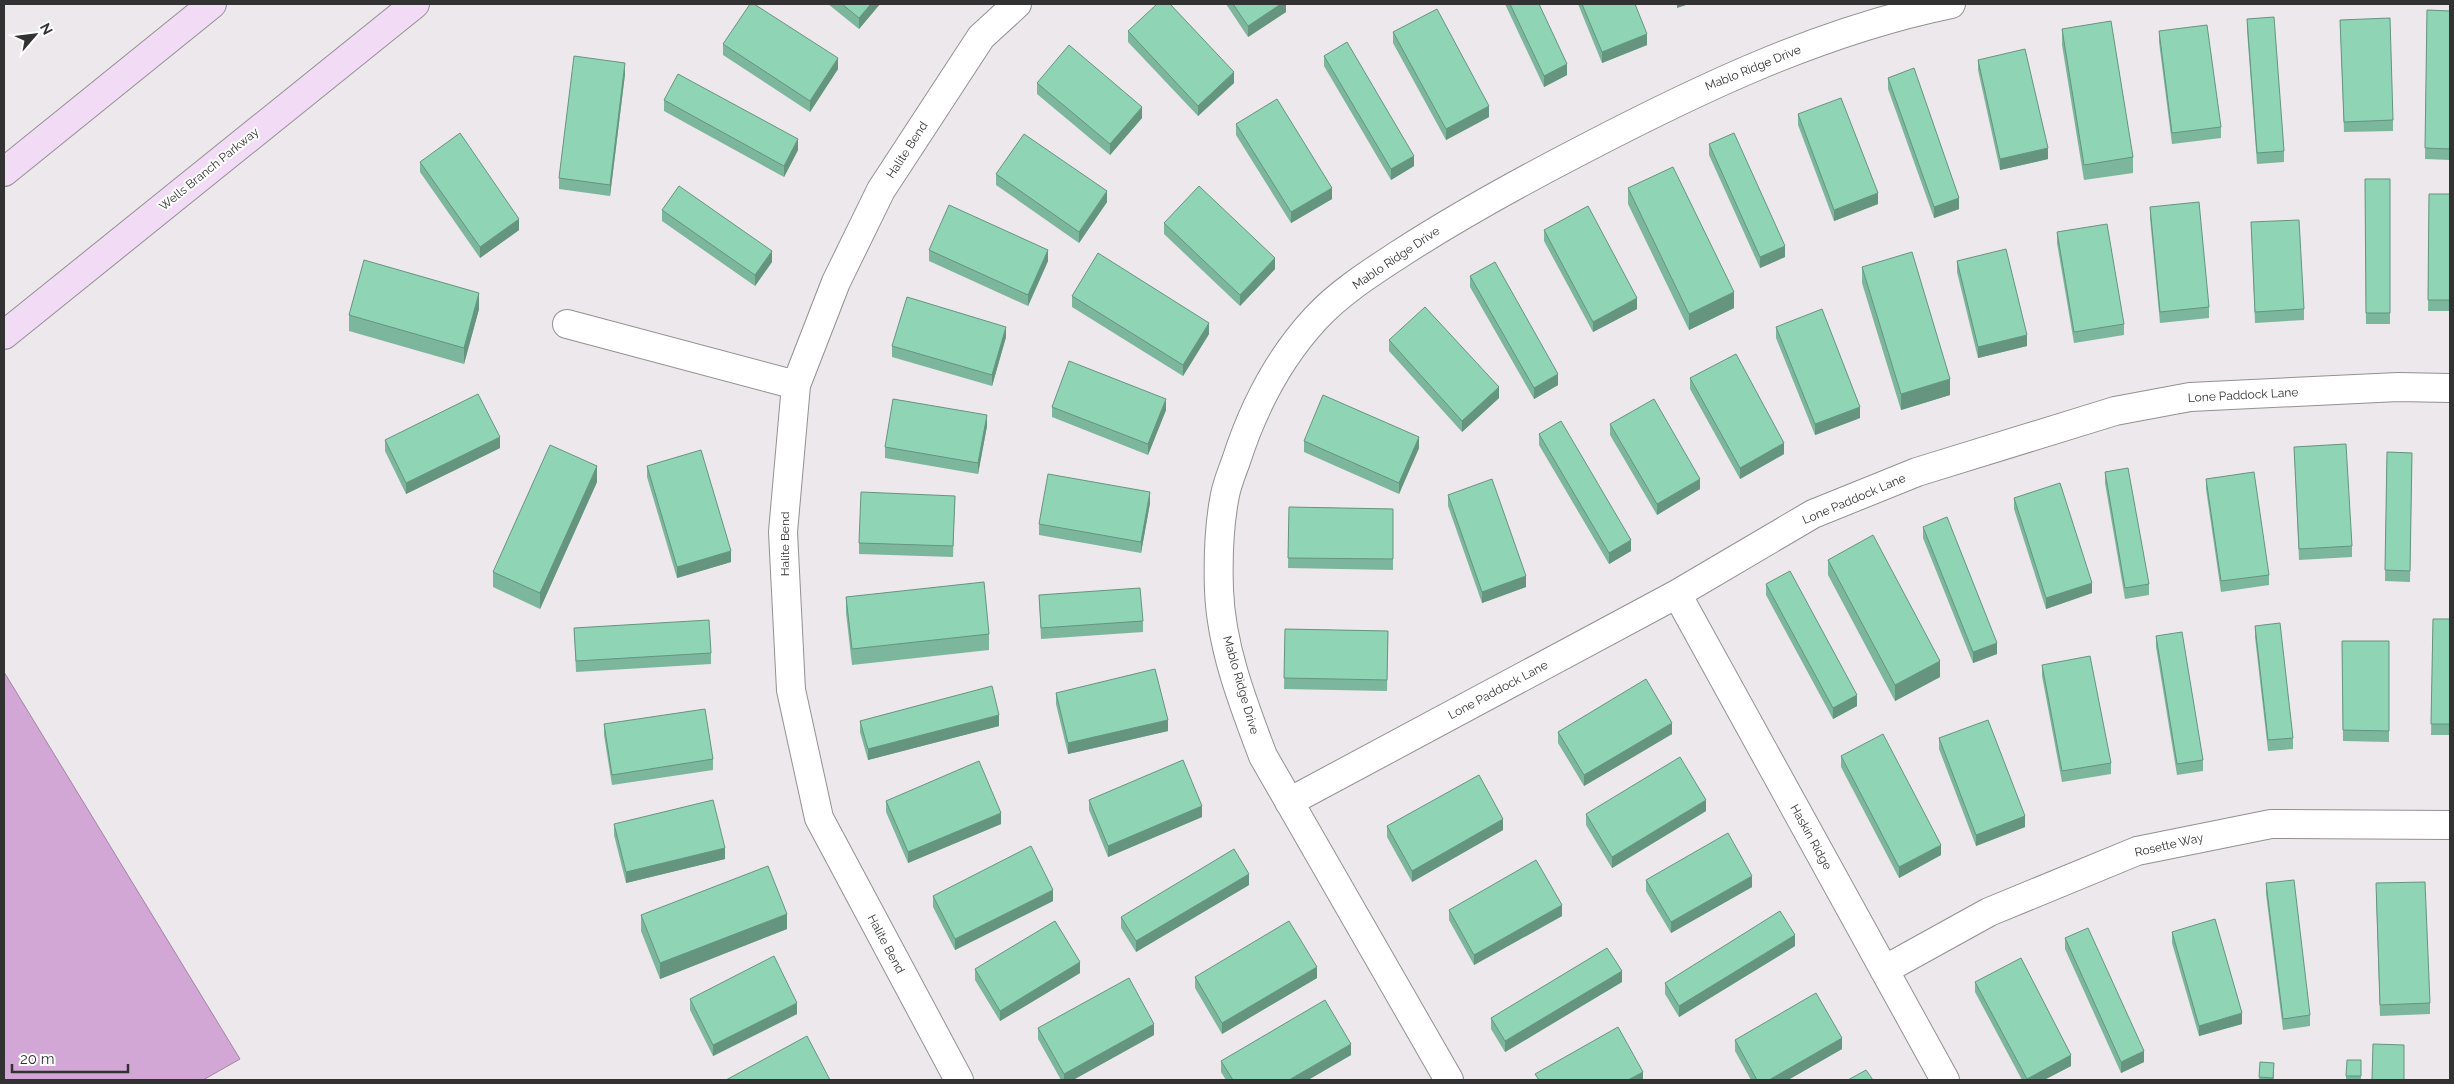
<svg xmlns="http://www.w3.org/2000/svg" width="2454" height="1084" viewBox="0 0 2454 1084" font-family="Raleway,sans-serif">
<rect width="100%" height="100%" fill="#ece8ec"/>
<!-- water -->
<path fill="#d2a7d6" stroke="#a284a5" d="M4 672 240 1059 203 1080H4Z"/>
<g fill="none" stroke-linecap="round" stroke-linejoin="round">
<defs>
<path id="street" d="M567 324 796 385
M1677 594 1945 1080
M1289 802 1677 594 1813 514 1917 472 2115 411 2190 397 2398 387 2450 388
M1884 970 1989 912 2137 851 2271 824 2450 825
M959 1080 819 818 791 690 783 532 796 385 836 282 881 190 981 37 1017 4
M1449 1080 1263 756C1243 703 1221 647 1219 590 1218 560 1219 525 1225 495 1227 484 1232 472 1236 461 1253 408 1278 359 1316 318 1340 292 1372 272 1401 253 1460 215 1520 182 1582 150 1699 89 1820 31 1951 4"/>
<path id="secondary" d="M4 172 212 4
M4 335 415 4"/>
</defs>
<!-- street casing -->
<use href="#street" stroke="#939094" stroke-width="30"/>
<!-- secondary casing -->
<use href="#secondary" stroke="#939094" stroke-width="30"/>
<!-- street -->
<use href="#street" stroke="#fff" stroke-width="28"/>
<!-- secondary -->
<use href="#secondary" stroke="#f2dcf5" stroke-width="28"/>
</g>
<!-- wall -->
<path fill="#7cb69d" d="M828 4H880L859 29Z
M1226 4H1286V12L1248 37Z
M1505 4H1539L1567 75 1544 87Z
M1578 4H1635L1647 45 1602 63Z
M2427 10 2450 11V160L2425 159Z
M2247 19 2284 151V162L2257 164 2247 30Z
M2340 20 2393 120V131L2344 132Z
M2062 29 2133 157V173L2084 180 2062 45Z
M1128 31 1234 83 1198 116 1128 42Z
M2159 31 2221 127V138L2172 144 2159 42Z
M1393 32 1489 117 1446 140 1393 43Z
M723 44 838 69 810 112 723 55Z
M1324 56 1414 166 1391 180 1324 66Z
M1978 60 2048 159 2000 170 1978 70Z
M625 74 610 196 559 189V178Z
M1888 78 1959 209 1934 218 1888 89Z
M1037 83 1142 118 1110 155 1037 94Z
M664 100 798 150 784 177 664 111Z
M1798 114 1878 204 1834 221 1798 125Z
M1236 124 1332 199 1291 223 1236 135Z
M1709 144 1785 257 1760 268 1709 155Z
M420 162 519 230 480 258 420 172Z
M996 174 1107 202 1079 243 996 185Z
M2365 179H2390V324H2366Z
M1628 188 1734 308 1689 330 1628 204Z
M2429 194H2450V311H2428Z
M2150 207 2209 307V318L2160 323 2150 218Z
M662 210 772 262 755 286 662 221Z
M2251 222 2304 309V320L2255 323Z
M1164 223 1275 269 1240 306 1164 234Z
M1544 230 1637 309 1593 332 1544 241Z
M2057 232 2124 324V335L2074 343 2057 243Z
M929 250 1048 261 1028 306 929 261Z
M1957 261 2027 346 1978 358 1957 272Z
M1862 267 1950 395 1901 410 1862 283Z
M1470 276 1558 385 1534 399 1470 287Z
M1072 296 1209 334 1183 376 1072 307Z
M479 309 464 364 349 331V315Z
M1776 327 1860 418 1815 435 1776 338Z
M1006 337 992 386 892 357V346Z
M1389 340 1499 398 1462 432 1389 351Z
M1690 378 1784 454 1740 479 1690 389Z
M1052 407 1166 410 1148 455 1052 417Z
M1610 424 1700 489 1657 515 1610 435Z
M987 426 978 474 885 458V447Z
M1539 434 1631 551 1609 564 1539 445Z
M385 440 500 448 406 494 385 451Z
M1304 441 1419 448 1399 494 1304 452Z
M2294 447 2352 546V557L2299 560Z
M2387 452 2412 453 2410 582 2385 581Z
M647 466 731 562 677 578 647 477Z
M2105 472 2149 584V595L2125 599 2105 483Z
M2206 479 2269 575V585L2221 592 2206 489Z
M597 482 540 609 493 587V572Z
M1448 495 1526 587 1482 603 1448 506Z
M955 496 953 557 859 554V543Z
M2014 498 2092 593 2046 609 2014 509Z
M1150 503 1141 553 1039 535V524Z
M1289 507 1393 509V570L1288 568Z
M1923 527 1997 654 1973 663 1923 538Z
M1828 560 1940 677 1895 701 1828 575Z
M1766 584 1857 706 1833 719 1766 595Z
M1039 595 1143 621V632L1041 639Z
M846 597 989 634V650L852 665 846 613Z
M2433 619H2450V735H2431Z
M2255 626 2293 738V749L2268 751 2255 637Z
M574 628 711 653V664L576 672Z
M1285 629 1388 631 1387 691 1284 689Z
M2156 636 2203 760V771L2177 775 2156 647Z
M2342 641H2389V742L2343 741Z
M2042 665 2111 763V774L2062 782 2042 676Z
M1056 693 1168 731 1068 754 1056 704Z
M860 721 999 726 868 760 860 732Z
M604 724 713 759V770L612 785 604 735Z
M1558 732 1672 734 1584 786 1558 743Z
M1939 738 2025 827 1976 846 1939 749Z
M1841 756 1941 855 1899 878 1841 767Z
M1089 800 1202 817 1108 857 1089 810Z
M886 801 1001 824 908 863 886 812Z
M1706 811 1612 868 1586 825V814Z
M614 824 725 859 626 883 614 835Z
M1387 826 1503 830 1412 882 1387 837Z
M1646 880 1752 887 1671 933 1646 891Z
M2266 883 2310 1015V1026L2283 1030 2266 894Z
M1249 885 1136 952 1121 928V917Z
M2376 894 2430 1003V1014L2380 1016Z
M933 896 1053 901 955 950 933 907Z
M1449 910 1562 916 1474 965 1449 920Z
M641 915 787 929 660 979 641 931Z
M2172 932 2242 1024 2199 1036 2172 943Z
M2065 938 2144 1062 2121 1073 2065 949Z
M1795 946 1679 1017 1665 994V983Z
M975 969 1080 973 1000 1021 975 980Z
M1195 977 1317 978 1222 1034 1195 988Z
M1622 982 1505 1052 1491 1029V1018Z
M1975 982 2071 1066 2044 1080H2022L1975 992Z
M690 999 797 1014 713 1056 690 1010Z
M1038 1028 1154 1035 1073 1080H1061L1038 1039Z
M1735 1040 1842 1049 1788 1080H1751L1735 1051Z
M1351 1055 1308 1080H1226L1221 1072V1061Z
M2361 1060V1080H2346V1076Z
M2260 1062 2274 1063V1080H2259Z"/>
<!-- shaded-wall -->
<path fill="#65947f" d="M871 4H880L859 29V18Z
M1281 4H1286V12L1248 37V26Z
M1677 4H1689L1677 8Z
M1647 34V45L1602 63V52Z
M838 58V69L810 112V101Z
M625 63V74L610 196V185Z
M1567 64V75L1544 87V76Z
M1234 72V83L1198 116V106Z
M1489 106V117L1446 140V129Z
M1142 107V118L1110 155V144Z
M798 139V150L784 177V166Z
M2048 148V159L2000 170V159Z
M1414 156V166L1391 180V169Z
M1332 188V199L1291 223V212Z
M1107 191V202L1079 243V232Z
M1878 193V204L1834 221V210Z
M1959 198V209L1934 218V207Z
M519 219V230L480 258V247Z
M1785 246V257L1760 268V257Z
M1048 250V261L1028 306V295Z
M772 251V262L755 286V275Z
M1275 258V269L1240 306V295Z
M1734 292V308L1689 330V314Z
M479 293V309L464 364V348Z
M1637 298V309L1593 332V322Z
M1209 323V334L1183 376V365Z
M1006 327V337L992 386V375Z
M2027 335V346L1978 358V347Z
M1558 374V385L1534 399V388Z
M1950 379V395L1901 410V394Z
M1499 387V398L1462 432V421Z
M1166 399V410L1148 455V444Z
M1860 407V418L1815 435V424Z
M987 415V426L978 474V463Z
M500 437V448L406 494V483Z
M1419 437V448L1399 494V483Z
M1784 443V454L1740 479V468Z
M597 466V482L540 609V593Z
M1700 479V489L1657 515V504Z
M1150 492V503L1141 553V542Z
M1631 540V551L1609 564V553Z
M731 551V562L677 578V567Z
M1526 576V587L1482 603V592Z
M2092 583V593L2046 609V598Z
M1997 643V654L1973 663V652Z
M1940 661V677L1895 701V685Z
M1857 695V706L1833 719V708Z
M999 715V726L868 760V749Z
M1168 720V731L1068 754V743Z
M1672 723V734L1584 786V775Z
M1706 800V811L1612 868V857Z
M1202 806V817L1108 857V846Z
M1001 813V824L908 863V852Z
M2025 816V827L1976 846V835Z
M1503 819V830L1412 882V871Z
M1941 845V855L1899 878V867Z
M725 848V859L626 883V872Z
M1249 874V885L1136 952V941Z
M1752 876V887L1671 933V922Z
M1053 890V901L955 950V939Z
M1562 905V916L1474 965V955Z
M787 914V929L660 979V963Z
M1795 935V946L1679 1017V1006Z
M1080 962V973L1000 1021V1011Z
M1317 967V978L1222 1034V1023Z
M1622 971V982L1505 1052V1041Z
M797 1003V1014L713 1056V1045Z
M2242 1013V1024L2199 1036V1026Z
M1154 1024V1035L1073 1080H1064V1074Z
M1842 1038V1049L1788 1080H1769Z
M1351 1044V1055L1308 1080H1289Z
M2144 1051V1062L2121 1073V1062Z
M2071 1055V1066L2044 1080H2027V1079Z
M1643 1072V1080H1628Z"/>
<!-- building -->
<path fill="#90d4b6" stroke="#65947f" d="M750 4H754L838 58 810 101 723 44Z
M842 4H871L859 18Z
M1157 4H1170L1234 72 1198 106 1128 31Z
M1233 4H1281L1248 26Z
M1510 4H1539L1567 64 1544 76Z
M1582 4H1635L1647 34 1602 52Z
M1437 9 1489 106 1446 129 1393 32Z
M2427 10 2450 11V149L2425 148Z
M2274 17 2284 151 2257 153 2247 19Z
M2390 18 2393 120 2344 122 2340 20Z
M2111 21 2133 157 2084 165 2062 29Z
M2207 25 2221 127 2172 133 2159 31Z
M1347 42 1414 156 1391 169 1324 56Z
M1069 45 1142 107 1110 144 1037 83Z
M2025 49 2048 148 2000 159 1978 60Z
M574 56 625 63 610 185 559 178Z
M1914 68 1959 198 1934 207 1888 78Z
M678 74 798 139 784 166 664 100Z
M1841 98 1878 193 1834 210 1798 114Z
M1277 99 1332 188 1291 212 1236 124Z
M460 133 519 219 480 247 420 162Z
M1734 133 1785 246 1760 257 1709 144Z
M1024 134 1107 191 1079 232 996 174Z
M1673 167 1734 292 1689 314 1628 188Z
M2365 179H2390V313H2366Z
M679 186 772 251 755 275 662 210Z
M1199 186 1275 258 1240 295 1164 223Z
M2429 194H2450V300H2428Z
M2199 202 2209 307 2160 312 2150 207Z
M949 205 1048 250 1028 295 929 250Z
M1588 206 1637 298 1593 322 1544 230Z
M2299 220 2304 309 2255 312 2251 222Z
M2107 224 2124 324 2074 332 2057 232Z
M2006 249 2027 335 1978 347 1957 261Z
M1912 252 1950 379 1901 394 1862 267Z
M1098 253 1209 323 1183 365 1072 296Z
M364 260 479 293 464 348 349 315Z
M1495 262 1558 374 1534 388 1470 276Z
M907 297 1006 327 992 375 892 346Z
M1425 307 1499 387 1462 421 1389 340Z
M1822 309 1860 407 1815 424 1776 327Z
M1736 354 1784 443 1740 468 1690 378Z
M1069 361 1166 399 1148 444 1052 407Z
M478 394 500 437 406 483 385 440Z
M1323 395 1419 437 1399 483 1304 441Z
M893 399 987 415 978 463 885 447Z
M1654 399 1700 479 1657 504 1610 424Z
M1561 421 1631 540 1609 553 1539 434Z
M2346 444 2352 546 2299 549 2294 447Z
M550 445 597 466 540 593 493 572Z
M701 450 731 551 677 567 647 466Z
M2387 452 2412 453 2410 571 2385 570Z
M2128 468 2149 584 2125 588 2105 472Z
M2254 472 2269 575 2221 581 2206 479Z
M1048 474 1150 492 1141 542 1039 524Z
M1492 479 1526 576 1482 592 1448 495Z
M2060 483 2092 583 2046 598 2014 498Z
M861 492 955 496 953 546 859 543Z
M1289 507 1393 509V559L1288 558Z
M1947 517 1997 643 1973 652 1923 527Z
M1873 535 1940 661 1895 685 1828 560Z
M1790 571 1857 695 1833 708 1766 584Z
M984 582 989 634 852 649 846 597Z
M1140 588 1143 621 1041 628 1039 595Z
M2433 619H2450V724H2431Z
M709 620 711 653 576 661 574 628Z
M2280 623 2293 738 2268 740 2255 626Z
M1285 629 1388 631 1387 680 1284 678Z
M2182 632 2203 760 2177 764 2156 636Z
M2342 641H2389V731L2343 730Z
M2090 656 2111 763 2062 771 2042 665Z
M1155 669 1168 720 1068 743 1056 693Z
M1646 679 1672 723 1584 775 1558 732Z
M992 686 999 715 868 749 860 721Z
M705 709 713 759 612 775 604 724Z
M1988 720 2025 816 1976 835 1939 738Z
M1883 734 1941 845 1899 867 1841 756Z
M1680 757 1706 800 1612 857 1586 814Z
M1183 760 1202 806 1108 846 1089 800Z
M979 761 1001 813 908 852 886 801Z
M1479 775 1503 819 1412 871 1387 826Z
M713 800 725 848 626 872 614 824Z
M1728 833 1752 876 1671 922 1646 880Z
M1031 846 1053 890 955 939 933 896Z
M1234 849 1249 874 1136 941 1121 917Z
M1536 860 1562 905 1474 955 1449 910Z
M768 866 787 914 660 963 641 915Z
M2294 880 2310 1015 2283 1019 2266 883Z
M2425 882 2430 1003 2380 1005 2376 883Z
M1780 911 1795 935 1679 1006 1665 983Z
M2215 919 2242 1013 2199 1026 2172 932Z
M1055 921 1080 962 1000 1011 975 969Z
M1289 921 1317 967 1222 1023 1195 977Z
M2088 928 2144 1051 2121 1062 2065 938Z
M1607 948 1622 971 1505 1041 1491 1018Z
M774 956 797 1003 713 1045 690 999Z
M2021 958 2071 1055 2027 1079 1975 982Z
M1129 978 1154 1024 1064 1074 1038 1028Z
M1816 993 1842 1038 1769 1080H1757L1735 1040Z
M1325 1000 1351 1044 1289 1080H1233L1221 1061Z
M1618 1027 1643 1072 1628 1080H1539L1535 1074Z
M807 1036 830 1080H726Z
M2373 1044 2404 1045V1080H2372Z
M2347 1060H2361V1076H2346Z
M2260 1062 2274 1063 2273 1078 2259 1077Z
M1866 1070 1873 1080H1848Z"/>
<g text-anchor="middle" dominant-baseline="central" stroke-width="4" stroke-linejoin="round" paint-order="stroke">
<!-- street labels -->
<g font-size="12" fill="#333233" stroke="#fff">
<text transform="translate(1753 68) rotate(-22)">Mablo Ridge Drive</text>
<text transform="translate(907 150) rotate(-57)">Halite Bend</text>
<text transform="translate(209 169) rotate(-39)">Wells Branch Parkway</text>
<text transform="translate(1396 258) rotate(-34)">Mablo Ridge Drive</text>
<text transform="translate(2243 395) rotate(-3)">Lone Paddock Lane</text>
<text transform="translate(1854 499) rotate(-23)">Lone Paddock Lane</text>
<text transform="translate(785 544) rotate(-90)">Halite Bend</text>
<text transform="translate(1241 685) rotate(74)">Mablo Ridge Drive</text>
<text transform="translate(1498 690) rotate(-28)">Lone Paddock Lane</text>
<text transform="translate(1811 837) rotate(61)">Haskin Ridge</text>
<text transform="translate(2169 845) rotate(-13)">Rosette Way</text>
<text transform="translate(886 944) rotate(62)">Halite Bend</text>
</g>
</g>
<!-- border -->
<rect width="2454" height="1084" fill="none" stroke="#333233" stroke-width="10"/>
<!-- north arrow -->
<g transform="translate(35 35) rotate(62)" stroke="#ffffff" stroke-width="4" paint-order="stroke">
<path d="M0-4L9 19L0 12L-9 19Z" fill="#333233"/>
<text y="-8" font-size="14" font-weight="bold" text-anchor="middle" fill="#333233">N</text>
</g>
<!-- scale -->
<path d="M12 1064v8h116v-8" fill="none" stroke="#333233" stroke-width="2.5"/>
<text x="20" y="1064" font-size="15" fill="#333233" stroke="#ffffff" stroke-width="4" paint-order="stroke">20 m</text>
</svg>
